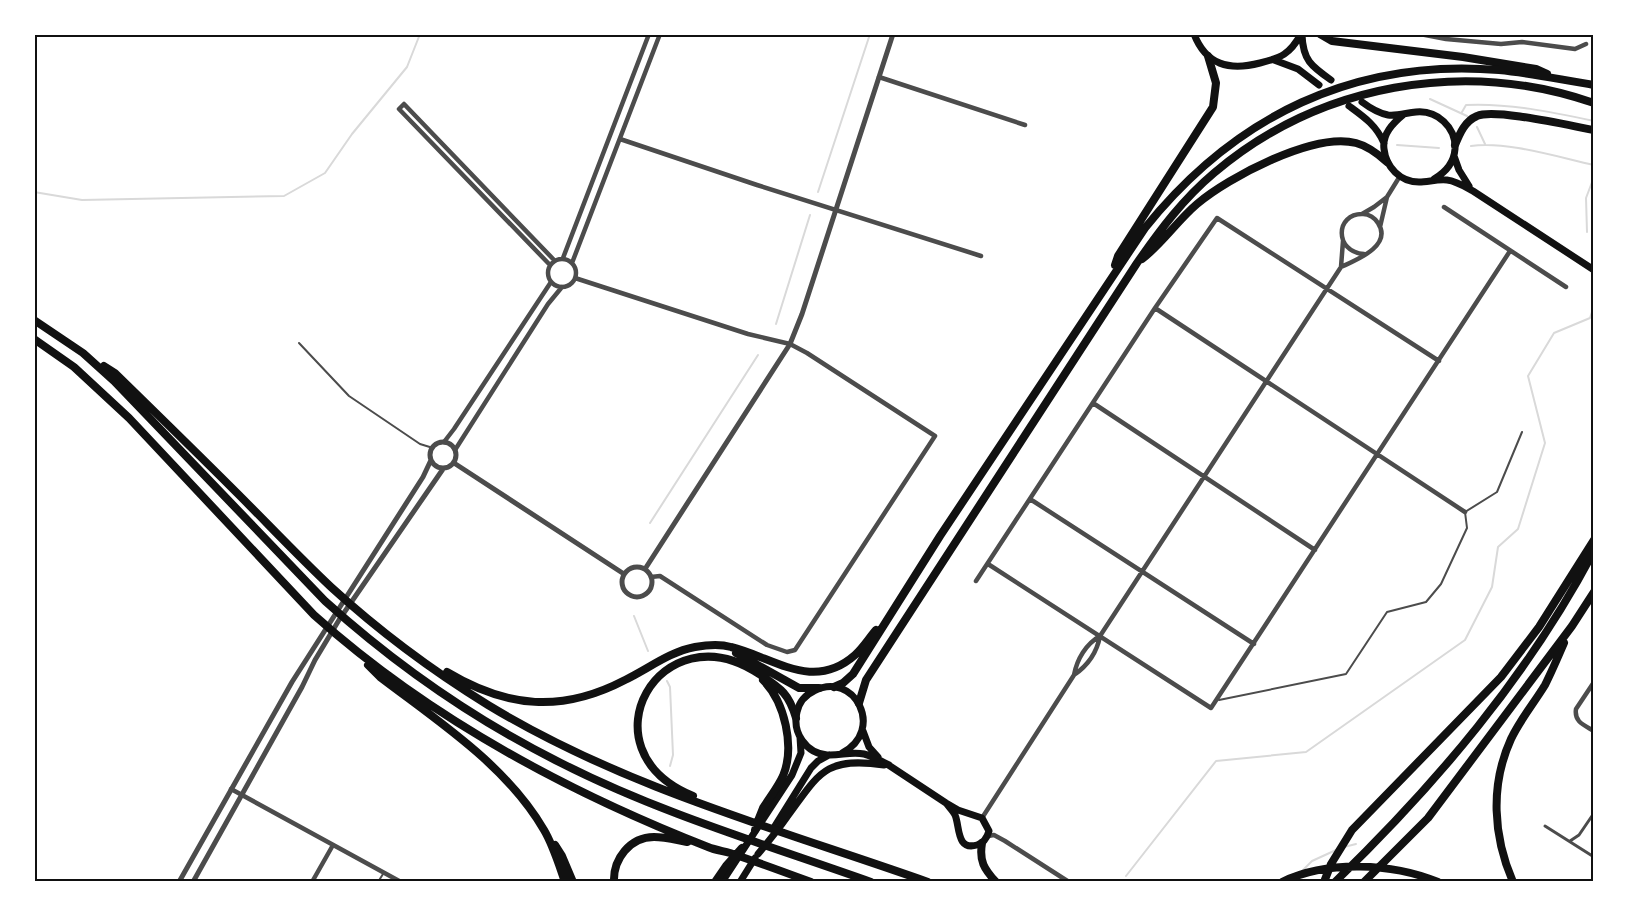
<svg xmlns="http://www.w3.org/2000/svg" width="1628" height="916" viewBox="0 0 1628 916" font-family="Overpass,sans-serif">
<rect width="100%" height="100%" fill="#fff"/>
<g fill="none" stroke-linecap="round" stroke-linejoin="round">
<!-- stream -->
<path stroke="#d9d9d9" stroke-width="2" d="M1430 99 1467 116
M1462 112 1466 105C1509 103 1552 112 1594 121
M1477 127 1485 144
M1397 145 1439 148
M1471 146C1507 141 1557 157 1594 165
M34 192 82 200 284 196 325 173 352 134 407 67 420 34
M818 192 870 34
M1587 232 1586 198 1594 177
M776 324 810 215
M650 523 758 355
M634 616 648 651
M667 681 670 687 673 755 670 766
M1344 847 1356 844
M1301 872 1312 861 1336 850
M1126 876 1216 761 1306 752 1465 640 1492 587 1498 547 1518 529 1545 443 1528 376 1554 333 1590 318 1594 306"/>
<!-- service -->
<path stroke="#4c4c4c" stroke-width="2" d="M299 343 349 396 420 444 433 448
M1219 700 1346 674 1387 612 1426 602 1441 584 1467 528 1465 512 1497 492 1522 432
M378 882 383 874"/>
<!-- pedestrian -->
<path stroke="#4c4c4c" stroke-width="3" d="M1545 826 1594 857
M1570 841 1579 835 1594 813"/>
<!-- minor -->
<path stroke="#4c4c4c" stroke-width="4.5" d="M1420 34 1446 39 1501 44 1522 42 1575 49 1586 44
M879 77 1025 125
M620 139 757 185 981 256
M1444 207 1566 287
M1362 214 1374 207 1387 197
M1380 227 1387 197 1400 176
M563 258 649 34
M548 273a14 14 0 1 1 28 0a14 14 0 1 1-28 0Z
M572 263 660 34
M550 265 399 109 404 104 555 261
M1341 267C1356 260 1393 246 1378 223 1375 218 1369 214 1363 214 1335 213 1334 252 1364 254
M575 278 748 334 790 344 807 353 935 436 795 650 787 652 767 645 660 576 651 577
M1155 308 1465 512
M1093 403 1315 550
M444 442 454 429 551 282
M455 450 548 304 562 287
M1030 499 1254 644
M988 564 1211 708 1510 251
M976 581 1155 308 1217 218 1439 361
M1074 675C1087 666 1097 652 1100 636L1341 267 1343 241
M1594 682 1576 709C1574 722 1584 725 1594 731
M231 789 401 882
M982 818 1074 675C1077 659 1086 644 1100 636
M988 836 994 835 1005 841 1069 882
M312 882 333 845"/>
<!-- tertiary -->
<path stroke="#4c4c4c" stroke-width="5" d="M430 455a13 13 0 1 1 26 0a13 13 0 1 1-26 0Z
M454 463 624 574
M622 582a15 15 0 1 1 30 0a15 15 0 1 1-30 0Z
M645 569 790 344 802 314 893 34
M179 882 292 682 423 477 431 460
M193 882 302 687 315 660 339 620 443 469"/>
<!-- primary -->
<path stroke="#111" stroke-width="7" d="M1194 34C1206 65 1229 71 1260 63 1281 58 1290 54 1301 34
M1302 35C1303 60 1311 66 1331 80
M1274 60 1298 69 1319 85
M1362 102C1370 108 1378 113 1388 115 1397 116 1406 113 1416 112 1437 110 1456 127 1455 149 1454 163 1446 172 1434 179
M1349 106C1364 117 1376 125 1384 143
M1404 114C1393 123 1382 134 1384 149 1386 167 1400 182 1419 182 1428 182 1437 179 1447 180 1456 181 1464 186 1473 191L1594 270
M1454 156 1459 170 1469 186
M863 731 869 747 878 757
M842 753C886 730 854 670 814 691 805 695 799 703 797 712 792 733 806 753 827 755 840 756 851 751 864 754 873 756 881 761 889 765
M887 764 946 803 958 810 982 818 989 831C987 838 984 843 977 845 956 851 960 826 955 815 953 811 949 807 946 803
M773 829 811 768 818 761 829 755
M758 854C768 842 778 830 787 817 819 774 824 756 884 765
M722 882 792 775 801 753 800 737
M740 882 755 858"/>
<!-- motorway -->
<path stroke="#111" stroke-width="8" d="M1320 34 1332 41 1463 57 1536 69 1547 74
M1455 145C1460 133 1465 121 1477 116 1494 108 1571 126 1594 130
M1142 259C1161 245 1177 221 1197 204 1229 177 1314 132 1356 143 1368 146 1378 154 1387 162
M1115 265 1118 256 1213 107 1216 83 1208 56
M34 320 83 353 114 381 325 601C396 665 475 720 561 763 659 813 767 845 871 882
M34 339 74 367 129 418 314 615C429 718 565 791 708 847 715 850 723 851 730 853 757 862 784 872 811 882
M104 366 115 373C156 413 197 453 237 493 269 525 299 557 331 587 379 631 433 671 488 705 625 788 778 829 928 882
M736 653 799 688H819
M368 665 380 677C439 722 506 765 544 830 553 845 559 865 565 882
M447 672C507 708 562 713 625 680 648 669 669 652 695 647 706 645 721 644 731 647 775 658 813 692 855 655 863 648 869 638 876 630
M834 687 843 683 853 674 940 536 1145 228C1235 116 1354 58 1499 70 1531 73 1562 80 1594 85
M859 703 866 680 1137 263C1160 230 1183 199 1214 173 1319 84 1463 58 1594 103
M693 796C579 749 661 608 759 674 780 688 789 693 796 718
M755 830C757 823 760 815 763 808 770 797 778 787 783 776 795 747 785 702 763 680
M982 843C979 861 984 869 996 882
M555 845 562 856 573 882
M614 882C613 859 630 837 654 837 665 837 676 840 687 842
M715 882 726 866 742 848
M1282 882C1328 860 1392 863 1438 882
M1324 882 1331 864 1352 830 1501 677 1539 627 1594 540
M1335 882C1436 784 1528 676 1594 551
M1364 882 1428 818 1572 626 1594 592
M1513 882C1493 836 1490 785 1511 739 1520 720 1534 703 1545 685 1552 671 1558 657 1564 643"/>
</g>
<!-- border -->
<rect width="1628" height="916" fill="none" stroke="#ffffff" stroke-width="72"/>
<rect x="36" y="36" width="1556" height="844" fill="none" stroke="#111" stroke-width="2"/>
</svg>
